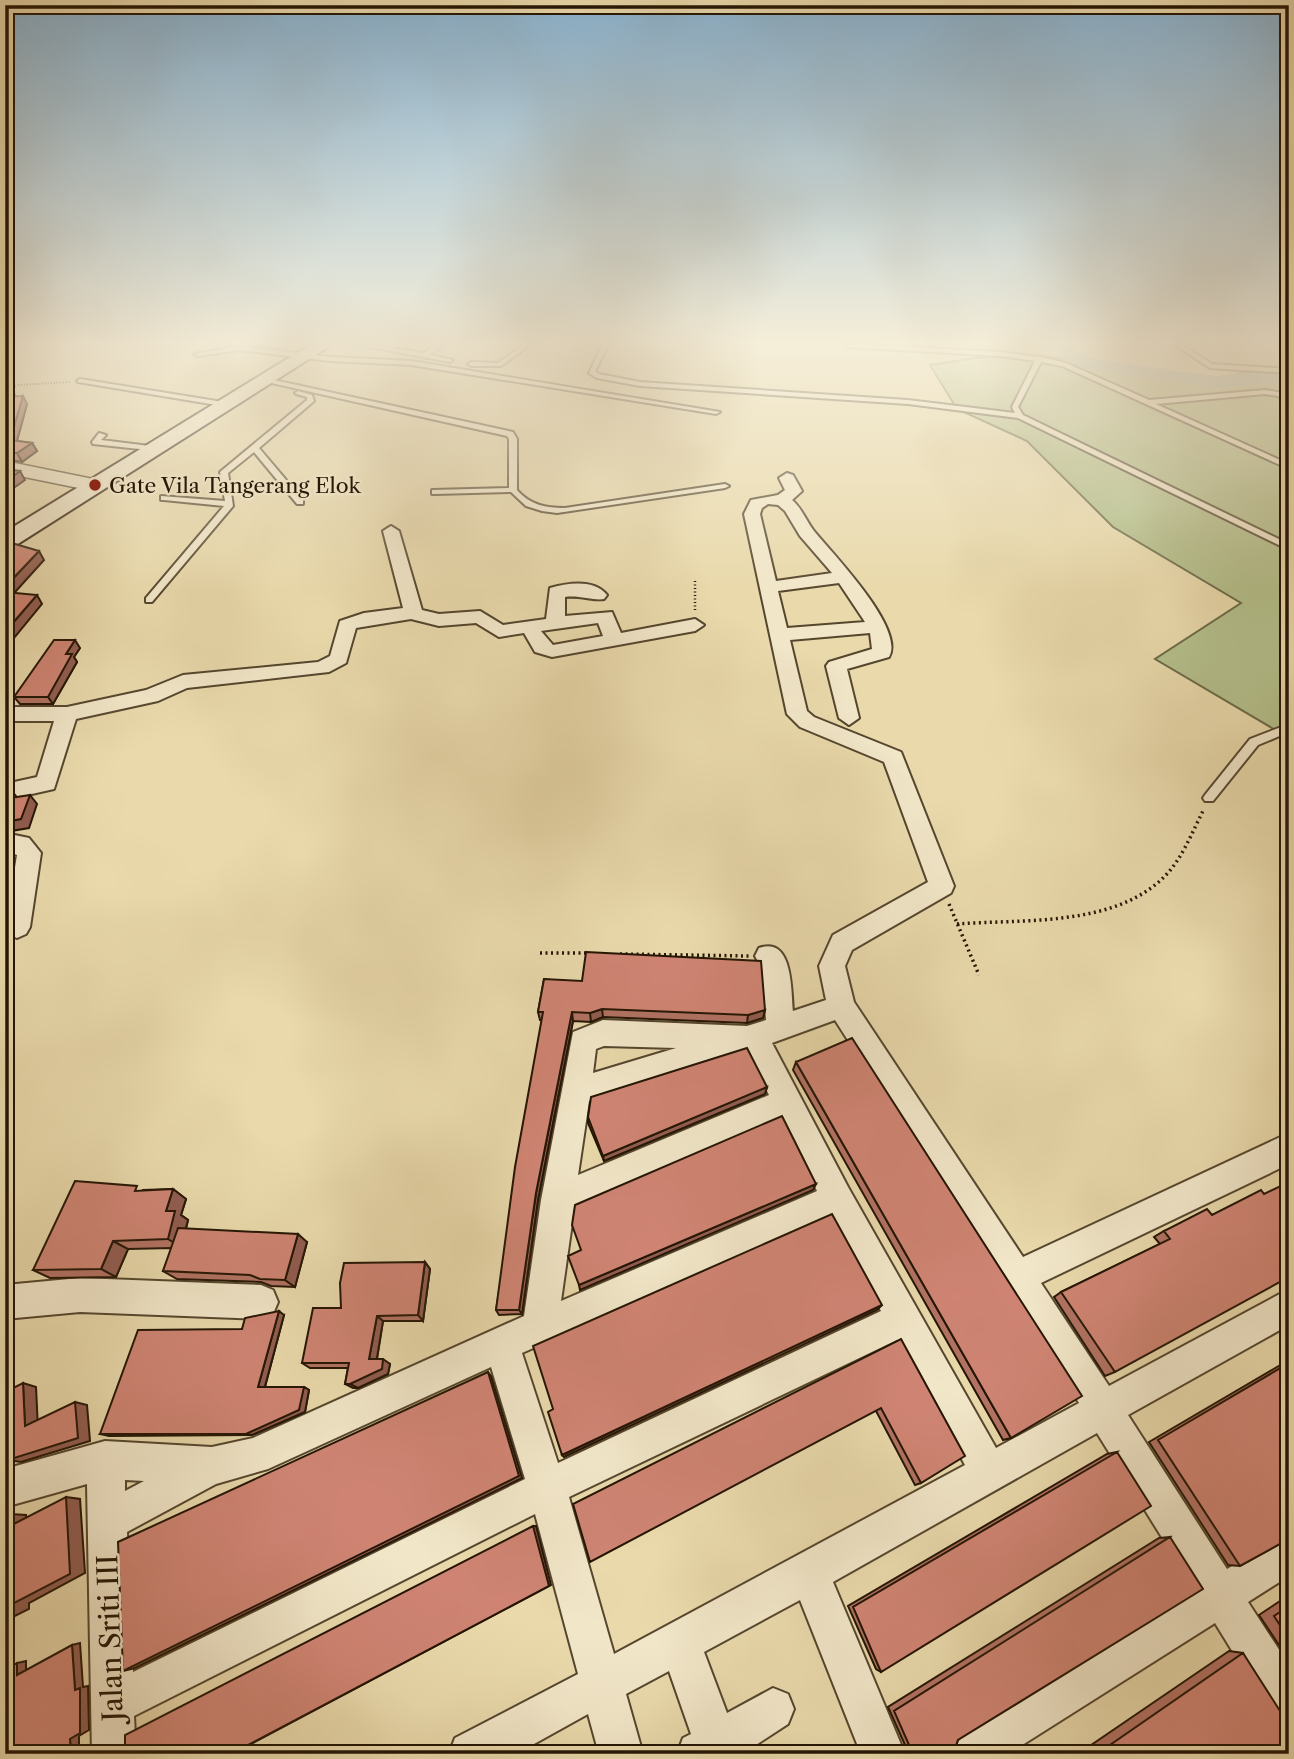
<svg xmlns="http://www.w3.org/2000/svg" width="1294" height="1759" viewBox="0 0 1294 1759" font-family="'Libre Caslon Text',serif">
<rect width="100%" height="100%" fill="#e9d9ab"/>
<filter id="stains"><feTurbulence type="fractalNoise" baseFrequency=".00286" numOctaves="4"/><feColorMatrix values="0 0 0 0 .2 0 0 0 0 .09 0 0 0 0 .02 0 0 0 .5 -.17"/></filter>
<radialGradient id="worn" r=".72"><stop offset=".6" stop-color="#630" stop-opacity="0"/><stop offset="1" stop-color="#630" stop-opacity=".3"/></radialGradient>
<!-- green -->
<path fill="#b4c08b" stroke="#6c6a48" stroke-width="2" d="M1035 355 1217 379 1243 373 1289 376V738L1155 659 1241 603 1113 527 1027 441 957 409 930 365 975 358Z"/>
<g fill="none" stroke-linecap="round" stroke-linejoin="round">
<!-- river -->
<path fill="#9eb7b6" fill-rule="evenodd" d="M1057 345H1075L1078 351 1092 358 1184 372 1217 376 1268 371 1289 374V386L1268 383 1217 388 1087 369 1063 358Z"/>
<defs>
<path id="service" d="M359 345H372L423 353 436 345H443L430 355 453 360 450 362Z
M523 345H530L501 366H471L468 364 471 362 498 363Z
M602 345H608L595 371 599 374 640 382 908 400 1015 413 1012 407 1035 361 1000 356 847 347 844 345H875L1000 352 1040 357 1066 363 1149 400 1265 390 1289 394V398L1265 394 1156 404 1289 464V469L1062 366 1041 362 1018 407 1023 415 1289 544V550L1018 418 908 404 640 386 597 378 589 373Z
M1175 345H1182L1212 364 1289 369V373L1210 368Z
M240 346 330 357 411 361 720 412 716 414 411 365 330 361 240 350 197 356 194 354Z
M80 379 229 403 232 405 229 407 78 382 77 381Z
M269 379 513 432 517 439V490C530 505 546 508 565 508L725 484 729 486 725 488 557 513 542 511 526 506 511 492 435 494H432V490L509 488V439L507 436 267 382V380Z
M298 391 312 395 314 401 259 448 303 500V504H297L254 452 228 473 233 506 152 602H146V598L224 506 164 500H161V496L225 501 220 472 307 400V397L296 394 295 393Z
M99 433 106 435 101 440 158 447 162 449 158 451 93 444 92 442Z
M1289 724V732L1258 745 1213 801H1205L1203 798 1205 795 1250 739Z"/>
<path id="minor" d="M787 473 793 475 802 491 792 500C802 508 806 521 814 531 832 553 906 629 889 657L847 669 859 718 849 725 839 718 826 666 829 662 872 649 870 633 790 640 807 711 814 717 901 752 954 886 951 893 852 950 845 966 854 1002 1023 1257 1289 1133V1164L1041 1283 1109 1386 1289 1289V1325L1128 1415 1227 1569 1289 1533V1576L1248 1602 1289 1665V1725L1274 1719 1215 1623 1008 1754H946L952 1738 1194 1589 1097 1433 833 1582 905 1754H861L800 1600 704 1652 727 1713 773 1688 788 1694 794 1709 788 1724 742 1754H677L683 1738 691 1734 669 1671 626 1694 643 1754H599L588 1714 516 1754H449L455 1738 578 1674 535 1514 134 1716 136 1754H92L87 1484 5 1507V1469L105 1441 212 1447 253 1438 524 1316 541 1200 573 1032 603 1020 747 1026 766 1020 762 969 755 956 759 948C793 936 791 990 793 1011L826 1000 819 966 833 935 928 882 884 762 800 727 787 714 744 514 751 500 778 495 785 490 779 478ZM768 504 778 505 785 511 800 536 832 573 776 581 760 514 762 508ZM839 583 865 622 787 628 778 591ZM835 1020 1079 1403 996 1448 848 1187 772 1043ZM604 1046 676 1048 593 1073 596 1049ZM747 1052 769 1095 578 1175 589 1101ZM781 1119 817 1191 561 1301 574 1209ZM830 1217 881 1311 558 1463 522 1353ZM897 1340 965 1465 614 1654 569 1497ZM491 1367 525 1479 133 1672 127 1532 216 1484 268 1469ZM125 1480 144 1481 125 1491Z
M391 526 399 531 422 610 439 614 480 611 503 625 546 619 550 588C568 583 594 579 607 595L604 599C595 601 579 595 565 597V616L612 612 621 633 695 619 704 625 695 631 552 657 535 652 524 633 499 637 476 623 439 626 411 619 356 628 346 663 329 672 187 688 158 701 76 719 54 789 5 800V784L37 777 54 721H5V707H67L146 690 183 675 318 662 330 656 340 621 364 613 403 608 383 531ZM598 623 603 636 553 645 541 631Z
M5 833 29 838 41 853 30 927 26 934 17 938 8 934 5 929 17 855 5 851Z
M80 1278 261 1285 273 1290 278 1302 273 1314 261 1319 80 1312 5 1319V1285Z"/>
<path id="tertiary" d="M5 461 98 480 108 486 98 492 5 473Z"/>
<path id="secondary" d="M310 345H331L13 547 5 549V532Z"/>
</defs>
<!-- service casing -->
<use href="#service" stroke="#55462e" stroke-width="4"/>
<!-- minor casing -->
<use href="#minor" stroke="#55462e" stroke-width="4"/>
<!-- tertiary casing -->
<use href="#tertiary" stroke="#55462e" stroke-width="3"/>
<!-- secondary casing -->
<use href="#secondary" stroke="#241504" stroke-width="4"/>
<!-- path-far2 -->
<path stroke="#241504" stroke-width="2" stroke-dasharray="1 2" stroke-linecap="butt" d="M5 393 18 385 70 382"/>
<!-- path-far1 -->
<path stroke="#241504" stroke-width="2.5" stroke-dasharray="1 2.5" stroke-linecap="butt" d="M695 581V612"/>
<!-- path -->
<path stroke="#241504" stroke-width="3.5" stroke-dasharray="2 3.5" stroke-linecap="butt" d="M949 904 979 975
M957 924C1023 919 1112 927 1163 878 1182 860 1192 832 1204 809
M540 953H588
M620 954 749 956"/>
<!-- service -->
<use href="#service" fill="#f1e6c8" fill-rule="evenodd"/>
<!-- minor -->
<use href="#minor" fill="#f1e6c8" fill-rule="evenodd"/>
<!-- tertiary -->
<use href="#tertiary" fill="#f1e6c8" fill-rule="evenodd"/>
<!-- secondary -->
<use href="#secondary" fill="#f1e6c8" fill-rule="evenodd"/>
</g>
<!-- wall -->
<path fill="#b27263" stroke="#241504" stroke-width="2" d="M5 389H12L15 397 27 404 17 441 32 443 37 451 22 462 5 459Z
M80 648 74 657 77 662 53 704H20L14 697Z
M544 979 765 1010 763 1018 747 1023 603 1017 591 1022 573 1021 538 1200 522 1314 499 1315 496 1310 542 1020H540L538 1012Z
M796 1062 1011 1438 1003 1440 793 1070Z
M767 1087 765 1094 604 1161 588 1123V1117Z
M173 1189 186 1199 181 1215 188 1220 186 1229 307 1242 295 1287 271 1286 261 1282 177 1279 163 1271 172 1248 128 1249 116 1277 50 1278 33 1270 143 1190Z
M1212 1215 1115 1372 1105 1376 1054 1297 1061 1292 1160 1244 1154 1237 1164 1231Z
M425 1262 430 1269 423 1321H383L377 1359 390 1364 388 1374 358 1388H353L345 1384 348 1368H310L302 1363 341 1308Z
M284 1315 265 1387H304L309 1390 305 1412 252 1435 109 1436 100 1434 242 1329Z
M901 1339 921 1483 915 1485 876 1411Z
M1289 1360V1539L1240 1566 1228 1565 1149 1442Z
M1117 1452 881 1672 876 1669 848 1606 1107 1454Z
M1170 1537 958 1740 953 1754H909L888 1707 1159 1538Z
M1289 1595V1660L1259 1615Z
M1229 1651 1243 1653 1289 1754H1078Z"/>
<!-- shaded-wall -->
<path fill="#915c50" stroke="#241504" stroke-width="2" d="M12 389 16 397 5 404V394Z
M23 396 27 404 15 448 10 440Z
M32 443 37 451 22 462 17 453Z
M20 471 25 480 5 494V482Z
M5 517 10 526 5 529Z
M39 551 44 560 7 601 5 599V587Z
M37 595 42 604 5 649V632Z
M75 640 80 648 74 657 77 662 53 704 48 697 66 654Z
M12 791 19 800 10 798Z
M30 795 37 804 29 828 5 832V822Z
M602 1009 603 1017 591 1022 590 1013Z
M765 1010 763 1018 747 1023 748 1015Z
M572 1012 573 1021 538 1200 522 1314 519 1310 536 1193Z
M767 1087 765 1094 604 1161 603 1156Z
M816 1184 813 1190 580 1290 579 1285Z
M173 1189 186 1199 181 1215 188 1220 181 1247 168 1239 166 1211Z
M298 1234 307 1242 295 1287 285 1280Z
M113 1241 128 1249 116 1277 101 1269Z
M425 1262 430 1269 423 1321 418 1315Z
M882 1305 877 1310 564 1457 562 1455Z
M279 1311 284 1315 264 1390 258 1387Z
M377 1316 383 1321 376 1364 369 1359Z
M383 1359 390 1364 388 1374 358 1388 350 1384Z
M488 1372 491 1376 522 1478 135 1668 123 1671Z
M23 1383 36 1387 38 1429 25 1426Z
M304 1387 309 1390 305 1412 252 1435 246 1434Z
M75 1402 87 1405 90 1441 21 1462 8 1460Z
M66 1497 80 1499 85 1573 29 1603V1609L5 1621V1614L12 1604Z
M10 1514 26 1515V1527L10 1526Z
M533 1526H536L551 1585 232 1754Z
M80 1643 83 1687 88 1686 89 1730 79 1736V1754H71L70 1739 75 1690 72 1645Z
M26 1661V1673L17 1675V1663Z"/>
<!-- building -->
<path fill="#cf8473" stroke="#241504" stroke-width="2" d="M5 389H12L5 394Z
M23 396 10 440 32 443 17 453 5 452V397Z
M5 469 20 471 5 482Z
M5 541 39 551 5 587Z
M5 592 37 595 5 632Z
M54 640H75L66 654H72L48 697H14Z
M12 791 10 798 30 795 21 819 5 822V792Z
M586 952 761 961 765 1010 748 1015 602 1009 590 1013 572 1012 536 1193 519 1310H496L515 1167 543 1012H538L544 979 582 981Z
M852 1038 1082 1396 1011 1438 796 1062Z
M747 1048 767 1087 603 1156 588 1117 591 1097Z
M782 1116 816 1184 579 1285 568 1256 581 1250 572 1225 575 1205Z
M75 1181 137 1186 135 1191 173 1189 166 1211H175L168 1239 113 1241 101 1269 33 1270Z
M1289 1182V1277L1115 1372 1061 1292 1170 1239 1164 1231 1207 1209 1212 1215 1261 1190 1264 1194Z
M832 1214 882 1305 562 1455 548 1412 553 1409 533 1346Z
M178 1228 298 1234 285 1280 260 1279 250 1275 163 1271Z
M425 1262 418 1315 377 1316 369 1359H383L382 1369 350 1384H345L349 1363H302L313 1308H341L340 1283 344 1263Z
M279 1311 258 1387H304L299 1410 246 1434H100L138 1330 242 1329 245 1318Z
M901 1339 965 1456 921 1483 881 1408 590 1562 573 1504Z
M1289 1363V1539L1240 1566 1158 1440Z
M488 1372 519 1476 123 1671 118 1542Z
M23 1383 25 1426 75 1402 78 1438 8 1460 7 1429 5 1430V1392Z
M1117 1452 1151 1506 881 1672 853 1607Z
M66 1497 70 1574 12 1604V1610L5 1614V1516L10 1514V1526Z
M533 1526 549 1586 231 1754H125V1735Z
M1170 1537 1203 1589 958 1740 953 1754H913L894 1711Z
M1289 1606V1639L1274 1616Z
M72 1645 75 1690 80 1688V1733L70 1739 71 1754H5V1669L17 1663V1675Z
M1243 1653 1289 1725V1754H1097Z"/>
<!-- sky -->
<linearGradient id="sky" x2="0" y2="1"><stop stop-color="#8ab5d4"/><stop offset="0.58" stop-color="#f5eed9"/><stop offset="1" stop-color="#f5eed9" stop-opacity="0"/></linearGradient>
<rect width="1294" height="591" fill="url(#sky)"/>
<!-- markers -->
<circle fill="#8f2418" stroke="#f1e6c8" stroke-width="2.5" cx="95" cy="485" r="7"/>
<g text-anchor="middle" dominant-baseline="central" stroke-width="5" stroke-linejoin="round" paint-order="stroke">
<!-- far-poi labels -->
<g font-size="21" fill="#241504" stroke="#f1e6c8" text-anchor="start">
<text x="109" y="485">Gate Vila Tangerang Elok</text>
</g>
<!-- near-street labels -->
<g font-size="28" fill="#241504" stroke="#f1e6c8">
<text transform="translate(110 1638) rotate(-92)">Jalan Sriti III</text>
</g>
</g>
<!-- margin -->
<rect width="1294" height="1759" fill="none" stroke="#e9d9ab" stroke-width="28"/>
<rect x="7" y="7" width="1280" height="1745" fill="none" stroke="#241504" stroke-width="3.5"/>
<rect x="14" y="14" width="1266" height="1731" fill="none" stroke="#241504" stroke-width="2"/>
<rect width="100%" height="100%" filter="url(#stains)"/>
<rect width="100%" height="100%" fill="url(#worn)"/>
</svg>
